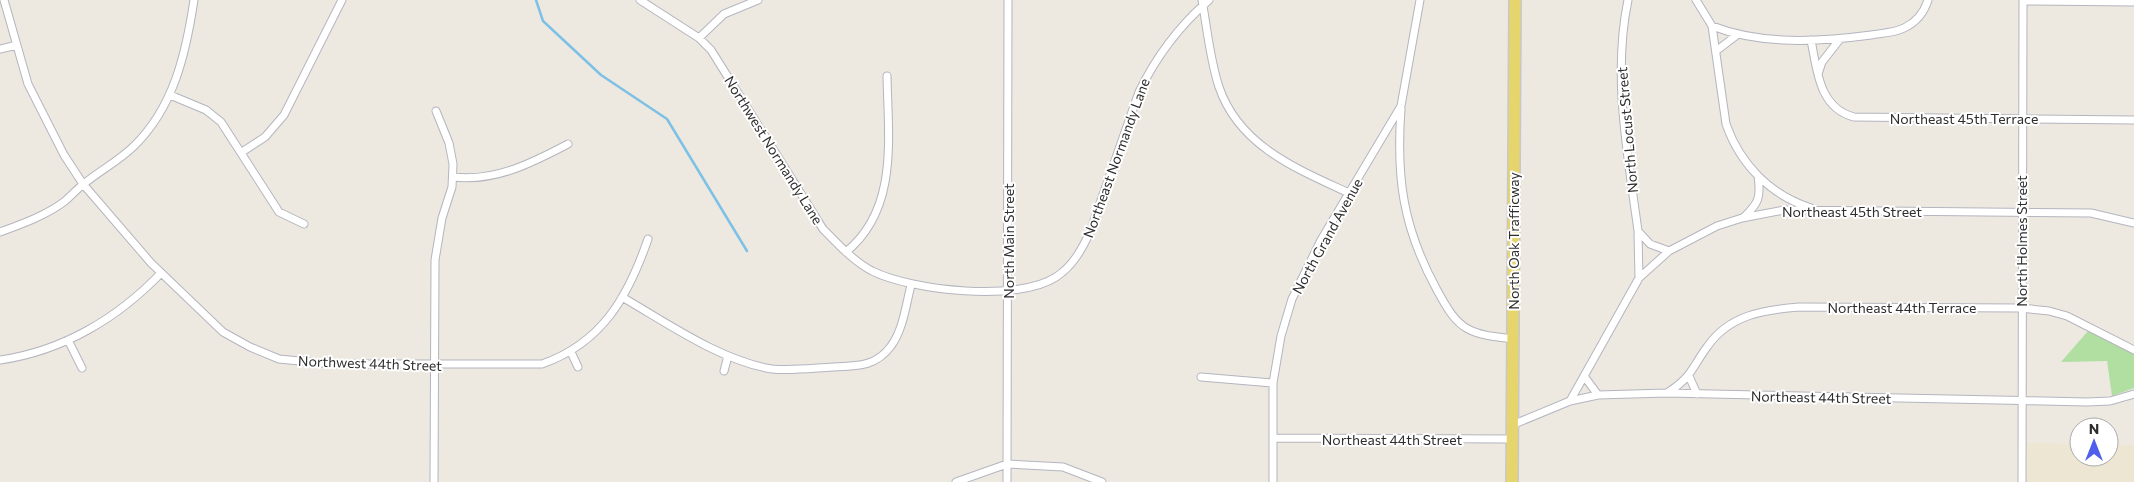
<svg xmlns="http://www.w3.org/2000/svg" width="2134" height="482" viewBox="0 0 2134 482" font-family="Commissioner,sans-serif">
<rect width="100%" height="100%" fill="#ede9e1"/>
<!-- education -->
<path fill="#ede6d2" d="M2026 443 2079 444V457H2109V445H2134V482H2026Z"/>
<!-- green -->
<path fill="#b1dfa2" d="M2088 331 2134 354V388L2112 396 2107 361 2061 362Z"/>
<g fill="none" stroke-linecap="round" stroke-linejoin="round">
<!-- stream -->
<path stroke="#7dc1e6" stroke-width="2.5" d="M536 0 543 21 601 75 667 119 747 251"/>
<defs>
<path id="minor" d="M4 0 28 84 64 155 83 184 151 263 223 332 250 347 279 359 330 364H542C602 343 628 297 648 239
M640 0 699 38 711 50 823 229C838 244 853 261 872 271 913 291 1018 302 1056 277 1073 266 1082 249 1090 232L1139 92C1156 57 1179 26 1209 0
M1202 0C1207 28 1210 60 1219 87 1239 146 1297 169 1349 193
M1628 0C1612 76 1628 156 1638 231L1650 244 1669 251
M1696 0 1712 26 1726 124C1740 164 1770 195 1811 208
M2023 1 2134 2
M1712 26C1761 45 1819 42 1871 35 1882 33 1894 33 1904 28 1917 22 1924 13 1928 0
M699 38 724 14 758 0
M1811 40C1817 70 1819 108 1854 117L2134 120
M0 49 17 45
M1716 51 1737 35
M1818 74 1822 62 1840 39
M170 95 206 110 221 122 279 212 304 224
M1401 109C1396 178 1403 228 1437 290 1445 304 1453 321 1468 329 1481 336 1498 337 1513 339
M242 152 265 137 284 115 342 0
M453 177C495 182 532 163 568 144
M1744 217C1759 203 1761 197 1758 176
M0 232C22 224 47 215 65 201 72 195 78 188 85 183 101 170 120 160 134 146 174 107 186 53 194 0
M1638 234 1639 278
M846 252C899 209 888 137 887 76
M622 297C667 323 721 361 772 369 792 371 814 368 833 367 856 366 876 367 891 346 903 330 906 305 911 285
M68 340 82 368
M571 352 578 367
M0 360C63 351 118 318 161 273
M724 371 728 356
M1584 376 1598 395
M1689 376 1697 394
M1201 377 1273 383
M1667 393C1692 377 1691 369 1707 347 1729 315 1763 310 1799 307L2021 308 2049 311 2067 316 2134 350
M1570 401 1639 278 1669 251 1717 226 1742 218 1784 210 2091 213 2134 223
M1512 425 1570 401 1598 395 1667 393 2087 402 2110 401 2134 394
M1273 438 1512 439
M434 482 435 260 442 218 452 187 453 164 449 143 436 111
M956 482 1007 464 1063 467 1102 482
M1007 482 1008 0
M1273 482V383L1281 336 1292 299 1321 240 1401 106 1420 0
M2022 482 2023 0"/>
<path id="primary" d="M1512 482 1515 0"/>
</defs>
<!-- minor casing -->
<use href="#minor" stroke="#b4b5bf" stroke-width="9"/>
<!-- primary casing -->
<use href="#primary" stroke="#c8c8c8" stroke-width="14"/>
<!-- minor -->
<use href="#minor" stroke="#fff" stroke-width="7"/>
<!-- primary -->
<use href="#primary" stroke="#e6d46c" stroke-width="11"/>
</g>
<g text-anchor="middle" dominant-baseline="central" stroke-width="4" stroke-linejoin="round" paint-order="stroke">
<!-- street labels -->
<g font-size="14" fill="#2d2d2d" stroke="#fff">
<text x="1964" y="118">Northeast 45th Terrace</text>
<text transform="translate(1627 130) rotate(-95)">North Locust Street</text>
<text transform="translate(774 150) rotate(58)">Northwest Normandy Lane</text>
<text transform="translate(1116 158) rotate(-70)">Northeast Normandy Lane</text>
<text x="1852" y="211">Northeast 45th Street</text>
<text transform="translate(1327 236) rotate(-61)">North Grand Avenue</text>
<text transform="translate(1008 241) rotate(-90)">North Main Street</text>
<text transform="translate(1513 241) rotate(-90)">North Oak Trafficway</text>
<text transform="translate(2021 241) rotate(-90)">North Holmes Street</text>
<text x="1902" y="307">Northeast 44th Terrace</text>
<text transform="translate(370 363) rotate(2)">Northwest 44th Street</text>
<text transform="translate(1821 397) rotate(1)">Northeast 44th Street</text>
<text x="1392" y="439">Northeast 44th Street</text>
</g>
</g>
<!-- north arrow -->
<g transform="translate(2094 442)"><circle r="24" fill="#ffffff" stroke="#ababab"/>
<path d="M0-4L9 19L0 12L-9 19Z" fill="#4f5fec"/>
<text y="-8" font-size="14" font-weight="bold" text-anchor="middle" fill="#2d2d2d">N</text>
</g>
</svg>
